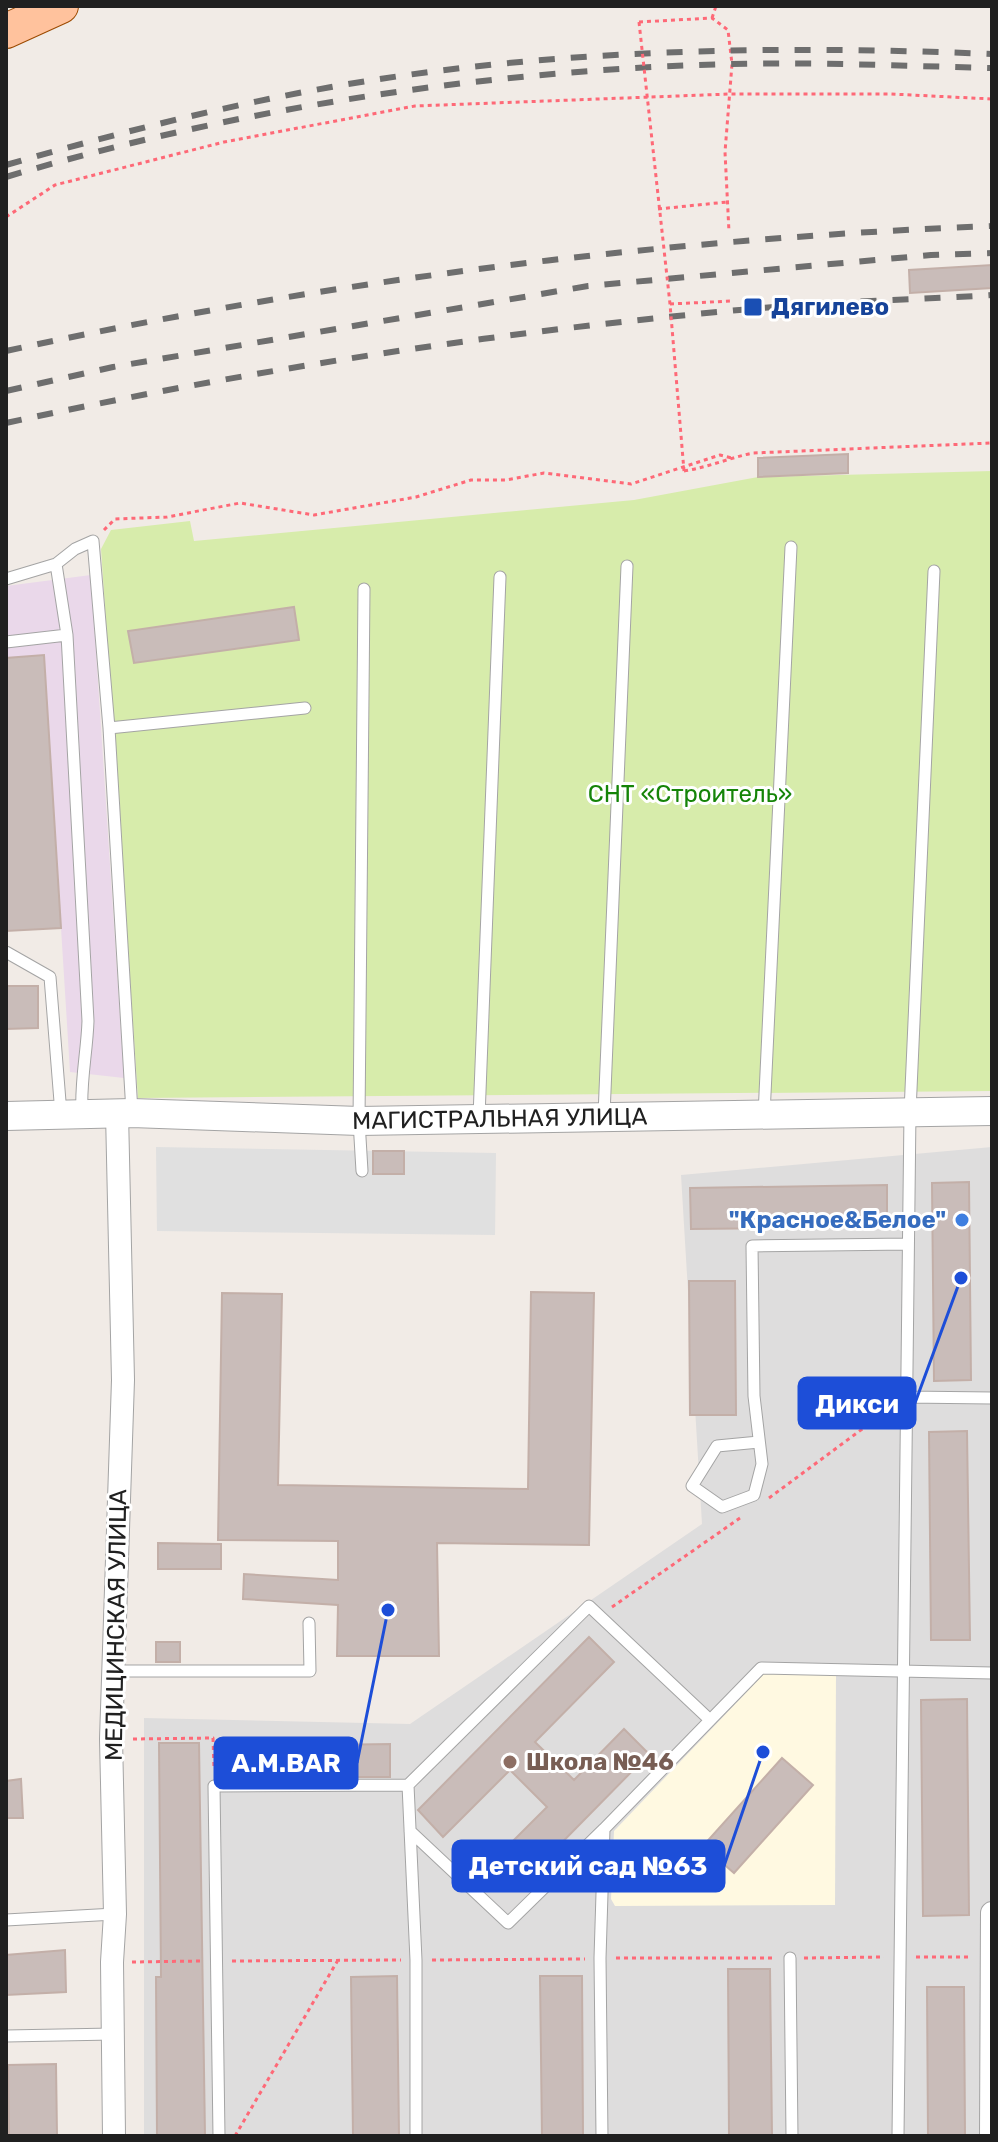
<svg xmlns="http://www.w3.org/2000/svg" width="998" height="2142" viewBox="0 0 998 2142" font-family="Rubik,sans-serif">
<rect width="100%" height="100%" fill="#f1ebe6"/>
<!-- residential -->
<path fill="#dedddd" d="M992 1147V2136H144V1718L410 1724 702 1524 681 1175Z"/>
<!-- industrial -->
<path fill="#ead8ea" d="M91 575 124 1078 70 1072 44 656 6 658V586Z"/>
<!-- education -->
<path fill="#fff9e1" d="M765 1673H836L835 1905 615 1906 611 1899 614 1831Z"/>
<!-- grass -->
<path fill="#d7ecab" d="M992 471V1091L138 1098 101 549 111 530 190 521 194 541 634 500 758 477Z"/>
<!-- parking -->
<path fill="#e0e0e0" d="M156 1147 496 1153 495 1235 157 1231Z"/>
<!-- building -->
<path fill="#c9bcb9" stroke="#c3afa8" stroke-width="2" d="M992 265V288L910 293 909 270Z
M848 454V473L758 477V458Z
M294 607 299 640 134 663 128 631Z
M44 655 61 928 6 931V658Z
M6 986H38V1028L6 1029Z
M373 1151H404V1174H373Z
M969 1182 971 1380 934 1381 932 1183Z
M887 1185V1227L691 1229 690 1188Z
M689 1281H735L736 1415H690Z
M531 1292 594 1293 589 1545 437 1543 439 1656H337L338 1605 243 1599 244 1574 338 1580V1541L218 1540 222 1293 282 1294 278 1485 528 1489Z
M967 1431 970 1640H931L929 1432Z
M158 1543 221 1544V1569H158Z
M589 1637 614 1662 535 1742 574 1780 624 1729 649 1754 525 1880 499 1855 547 1807 510 1770 443 1837 418 1810Z
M156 1642H180V1662H156Z
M967 1699 969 1915 923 1916 921 1700Z
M159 1743H199L205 2136H157L156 1977H161Z
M390 1744V1777H254V1746Z
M782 1758 813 1785 734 1873 703 1846Z
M21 1779 23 1818H6V1781Z
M65 1950 66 1992 6 1995V1955Z
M728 1969H770L772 2136H729Z
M397 1976 399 2136H353L351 1977Z
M540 1976H582L583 2136H542Z
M927 1987H964L965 2136H928Z
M56 2064 57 2136H9L8 2065Z"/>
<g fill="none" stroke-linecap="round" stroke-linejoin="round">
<defs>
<path id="service" d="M6 579 56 564
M6 642 67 635
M6 952 50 977 61 1114
M132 1112 109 728 305 708
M82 1114C80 1082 87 1052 88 1021L67 635 56 564 75 549 93 541 109 728
M604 1115 627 566
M764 1115 791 547
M479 1117 500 577
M362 1171 359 1121 364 589
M906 1397 992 1398
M759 1442 717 1446 692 1486 722 1507 754 1495 762 1464 754 1396 752 1246 908 1244
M112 1671H310L309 1623
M408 1785 416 1960V2136
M410 1831 508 1923 604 1829
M6 1920 115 1914
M790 1958 792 2136
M6 2036 113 2034
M219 2136 214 1786 408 1785 589 1606 710 1720
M602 2136 600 1958 604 1829 761 1668 992 1673
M898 2136 910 1112 934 571"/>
<path id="minor" d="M114 2136 112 1962 115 1914 111 1739 123 1380 117 1113
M991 2136 992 1913"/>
<g id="tertiary">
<path id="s1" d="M6 1116 132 1113 359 1121 992 1111"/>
</g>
<path id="primary" d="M6 31 61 6"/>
</defs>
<!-- service casing -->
<use href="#service" stroke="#a4a4a4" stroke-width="13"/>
<!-- minor casing -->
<use href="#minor" stroke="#a4a4a4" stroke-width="24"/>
<!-- tertiary casing -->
<use href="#tertiary" stroke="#a4a4a4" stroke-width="30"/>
<!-- primary casing -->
<use href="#primary" stroke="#9c4a00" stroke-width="36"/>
<!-- path -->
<path stroke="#fe6977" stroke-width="3" stroke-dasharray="4 4" stroke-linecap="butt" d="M712 18 716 6
M639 22 712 18 728 30 732 64 725 152 729 232
M658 209 727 202
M6 217 55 185 224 142 415 106 730 94H891L992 99
M670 304 732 301
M684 471C709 467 729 458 753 453L992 443
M104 530 115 519 167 517 240 503 314 515 416 497 471 480H506L544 473 631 484 720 455 732 458
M769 1498 892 1407
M612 1607 740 1518
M133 1739 213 1738 214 1770
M916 1957H972
M616 1958H776
M804 1958 884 1957
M432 1960 585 1959
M232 1961 401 1960
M132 1962 201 1961
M235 2136 338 1960"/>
<!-- service -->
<use href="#service" stroke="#fff" stroke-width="11"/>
<!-- minor -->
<use href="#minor" stroke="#fff" stroke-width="22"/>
<!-- tertiary -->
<use href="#tertiary" stroke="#fff" stroke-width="28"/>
<!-- primary -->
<use href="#primary" stroke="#ffc29d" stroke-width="34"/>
<!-- rail -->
<path stroke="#6e6e6e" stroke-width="6" stroke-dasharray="16 16" stroke-linecap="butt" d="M6 165C138 127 271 94 407 75 600 48 797 46 992 54
M6 177C241 107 488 70 732 64 819 62 906 66 992 68
M6 351C331 280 660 239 992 226
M6 391 113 367 588 286 931 255 992 253
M6 423C254 369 508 330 762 308 838 301 915 300 992 295"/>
<!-- path-bridge -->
<path stroke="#fe6977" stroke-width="3" stroke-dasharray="4 4" stroke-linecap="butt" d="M639 22 670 304 684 471"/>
</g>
<!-- markers -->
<rect fill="#1a4fb4" stroke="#fff" stroke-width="3" x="743" y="297" width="20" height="20" rx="4"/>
<circle fill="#3f7fe0" stroke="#fff" stroke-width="3" cx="962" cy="1220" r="8"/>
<circle fill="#8d6e63" stroke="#fff" stroke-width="3" cx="510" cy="1762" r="8"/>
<g text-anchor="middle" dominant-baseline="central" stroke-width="6" stroke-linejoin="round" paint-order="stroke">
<!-- transit labels -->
<g font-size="24" font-weight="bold" fill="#164399" stroke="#fff" text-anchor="start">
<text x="771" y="307">Дягилево</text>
</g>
<!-- park labels -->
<g font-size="24" fill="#158408" stroke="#fff">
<text x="690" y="794">СНТ «Строитель»</text>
</g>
<!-- street labels -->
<g font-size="24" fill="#202020" stroke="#fff">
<text stroke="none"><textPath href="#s1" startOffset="494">МАГИСТРАЛЬНАЯ УЛИЦА</textPath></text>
<text transform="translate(116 1625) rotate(-89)">МЕДИЦИНСКАЯ УЛИЦА</text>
</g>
<!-- shop labels -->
<g font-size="24" font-weight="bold" fill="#366cbe" stroke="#fff" text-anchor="end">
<text x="946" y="1220">"Красное&amp;Белое"</text>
</g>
<!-- education labels -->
<g font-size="24" font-weight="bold" fill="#785e54" stroke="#fff" text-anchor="start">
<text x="526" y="1762">Школа №46</text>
</g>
</g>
<!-- callouts -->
<path fill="none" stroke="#1d4ed8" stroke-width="3" d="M961 1278L915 1403M388 1610L357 1763M763 1752L724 1866"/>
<g fill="#1d4ed8" stroke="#fff" stroke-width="3">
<circle cx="961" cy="1278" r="8"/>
<circle cx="388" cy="1610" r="8"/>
<circle cx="763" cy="1752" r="8"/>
</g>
<g fill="#1d4ed8" stroke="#1d4ed8" stroke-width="3">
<rect x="799" y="1378" width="116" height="50" rx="8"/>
<rect x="215" y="1738" width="142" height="50" rx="8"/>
<rect x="453" y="1841" width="271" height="50" rx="8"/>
</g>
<g font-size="26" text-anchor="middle" font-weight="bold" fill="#fff">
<text x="857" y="1413">Дикси</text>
<text x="286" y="1772">А.М.BAR</text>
<text x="588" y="1875">Детский сад №63</text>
</g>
<!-- border -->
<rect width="998" height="2142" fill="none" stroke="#202020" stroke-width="16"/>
</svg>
